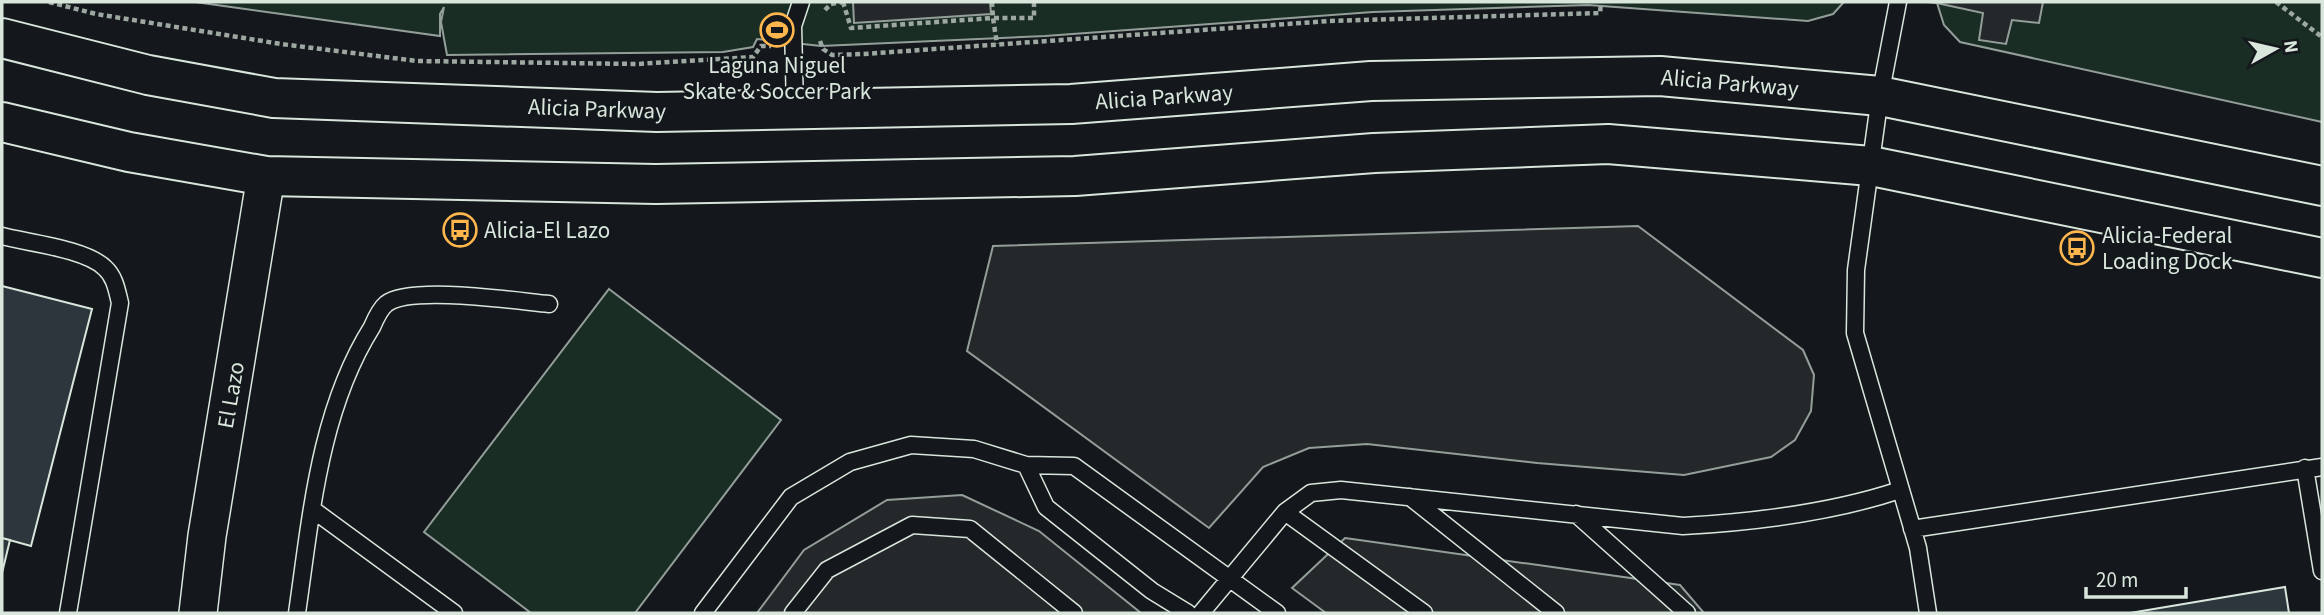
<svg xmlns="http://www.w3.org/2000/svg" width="2324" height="615" viewBox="0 0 2324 615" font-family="'Source Sans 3',sans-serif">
<rect width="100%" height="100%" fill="#14181c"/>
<!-- green -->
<path fill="#1a2d24" stroke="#939e99" stroke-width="2" d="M195 2H1844L1833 14 1808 21 1588 5 1373 12 1045 36 821 46 757 39 753 47 723 52 447 55 441 22 444 7 440 14V36Z
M1927 2H2322V122L1960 42 1944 25 1937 3Z
M609 289 781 420 635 613H531L424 532Z"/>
<!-- parking -->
<path fill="#24282b" stroke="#939e99" stroke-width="2" d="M853 2H990L991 14 854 23Z
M1932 2H2043L2039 23 2012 20 2006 44 1979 40 1983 13Z
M1638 226 1803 350 1814 375 1811 411 1795 440 1771 457 1684 475 1537 463 1367 444 1309 448 1263 467 1209 528 967 351 993 246Z
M962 495 1039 531 1141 613H757L804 550 887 500Z
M1345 538 1680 585 1704 613H1326L1292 588Z"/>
<!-- building -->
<path fill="#2c363c" stroke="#d8e6dc" stroke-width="2" d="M2 286 92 309 31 546 2 538Z
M2 538 10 540 2 573Z
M2285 587 2289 613H2130Z"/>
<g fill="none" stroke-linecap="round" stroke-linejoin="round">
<defs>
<path id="service" d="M1898 2 1880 96 1856 270 1855 333 1918 548 1928 613
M795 109 793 26 801 2
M2 236C29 243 86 249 105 268 115 277 117 291 120 303L68 613
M1026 465 1046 507 1152 591 1188 613
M2305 468 2322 571
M1410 497 1556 613
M312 509 454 613
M1285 512 1424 613
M1576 514 1687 613
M1912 529 2322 467
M297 613C311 517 319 411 372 327 375 320 380 309 386 304 410 285 516 301 549 304
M703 613 791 497 850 462 911 445 974 449 1026 465 1074 466 1277 613
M793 613 827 570 912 525 970 529 1074 613
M1201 613 1285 512 1311 493 1341 490 1683 526C1755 522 1831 513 1900 490"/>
<path id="tertiary" d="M198 613 207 536 266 176"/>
<path id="primary" d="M2 38 148 75 274 98 657 112 1071 104 1371 81 1660 76 1880 96 2322 186
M2 122 129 152 266 176 656 184 1075 176 1374 153 1608 144 1871 166 2322 258"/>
</defs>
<!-- service casing -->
<use href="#service" stroke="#d8e6dc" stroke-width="19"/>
<!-- tertiary casing -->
<use href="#tertiary" stroke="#d8e6dc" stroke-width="40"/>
<!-- primary casing -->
<use href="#primary" stroke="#d8e6dc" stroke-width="42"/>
<!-- path -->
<path stroke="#9da8a2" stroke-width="4.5" stroke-dasharray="5 3.5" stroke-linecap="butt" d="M49 2 96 14 281 44 417 61 637 64 753 57 761 46H771
M843 2 851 28 993 18 997 44
M992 2 993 18H1034V2
M2276 2 2322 37
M825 10 831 4 842 2
M820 41 823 49 832 55 864 54 1329 21 1600 13 1601 2"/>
<!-- service -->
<use href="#service" stroke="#14181c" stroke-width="16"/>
<!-- tertiary -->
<use href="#tertiary" stroke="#14181c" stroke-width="37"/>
<!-- primary -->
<use href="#primary" stroke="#14181c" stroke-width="38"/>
</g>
<!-- icons -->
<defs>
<symbol id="stadium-ring" viewBox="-11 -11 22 22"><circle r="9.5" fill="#14181c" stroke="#ffb74d" stroke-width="1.5"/><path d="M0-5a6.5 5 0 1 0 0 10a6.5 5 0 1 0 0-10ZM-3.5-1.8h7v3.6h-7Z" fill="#ffb74d"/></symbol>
<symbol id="bus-ring" viewBox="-11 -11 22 22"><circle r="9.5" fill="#14181c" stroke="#ffb74d" stroke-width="1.5"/><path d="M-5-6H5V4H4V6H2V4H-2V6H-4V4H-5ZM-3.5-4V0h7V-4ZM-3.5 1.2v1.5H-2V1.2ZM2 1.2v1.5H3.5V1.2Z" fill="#ffb74d"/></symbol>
</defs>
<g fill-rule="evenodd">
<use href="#stadium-ring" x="758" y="11" width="38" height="38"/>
<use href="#bus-ring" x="441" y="211" width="38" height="38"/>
<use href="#bus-ring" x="2058" y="229" width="38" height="38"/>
</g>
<g text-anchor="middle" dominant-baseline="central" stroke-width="5" stroke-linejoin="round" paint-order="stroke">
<!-- poi labels -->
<g font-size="23" fill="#d8e6dc" stroke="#14181c" text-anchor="start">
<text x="777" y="65" text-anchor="middle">Laguna Niguel<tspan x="777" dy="26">Skate &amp; Soccer Park</tspan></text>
<text x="484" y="230">Alicia-El Lazo</text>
<text x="2102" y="235">Alicia-Federal<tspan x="2102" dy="26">Loading Dock</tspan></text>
</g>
<!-- street labels -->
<g font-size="23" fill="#d8e6dc" stroke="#14181c">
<text transform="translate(1730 83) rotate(5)">Alicia Parkway</text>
<text transform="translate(1164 97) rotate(-4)">Alicia Parkway</text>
<text transform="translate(597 109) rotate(2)">Alicia Parkway</text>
<text transform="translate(231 395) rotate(-80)">El Lazo</text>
</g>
</g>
<!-- border -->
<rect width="2324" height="615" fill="none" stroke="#d8e6dc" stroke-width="7"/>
<!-- north arrow -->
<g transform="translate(2275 49) rotate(82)" stroke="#14181c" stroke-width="5" paint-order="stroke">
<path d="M0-5L12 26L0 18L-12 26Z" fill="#d8e6dc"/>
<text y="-10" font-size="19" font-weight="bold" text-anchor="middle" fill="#d8e6dc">N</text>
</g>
<!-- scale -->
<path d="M2086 587v10h100v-10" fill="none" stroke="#d8e6dc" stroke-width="3.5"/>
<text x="2096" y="587" font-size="21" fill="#d8e6dc" stroke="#14181c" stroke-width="5" paint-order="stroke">20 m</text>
</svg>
